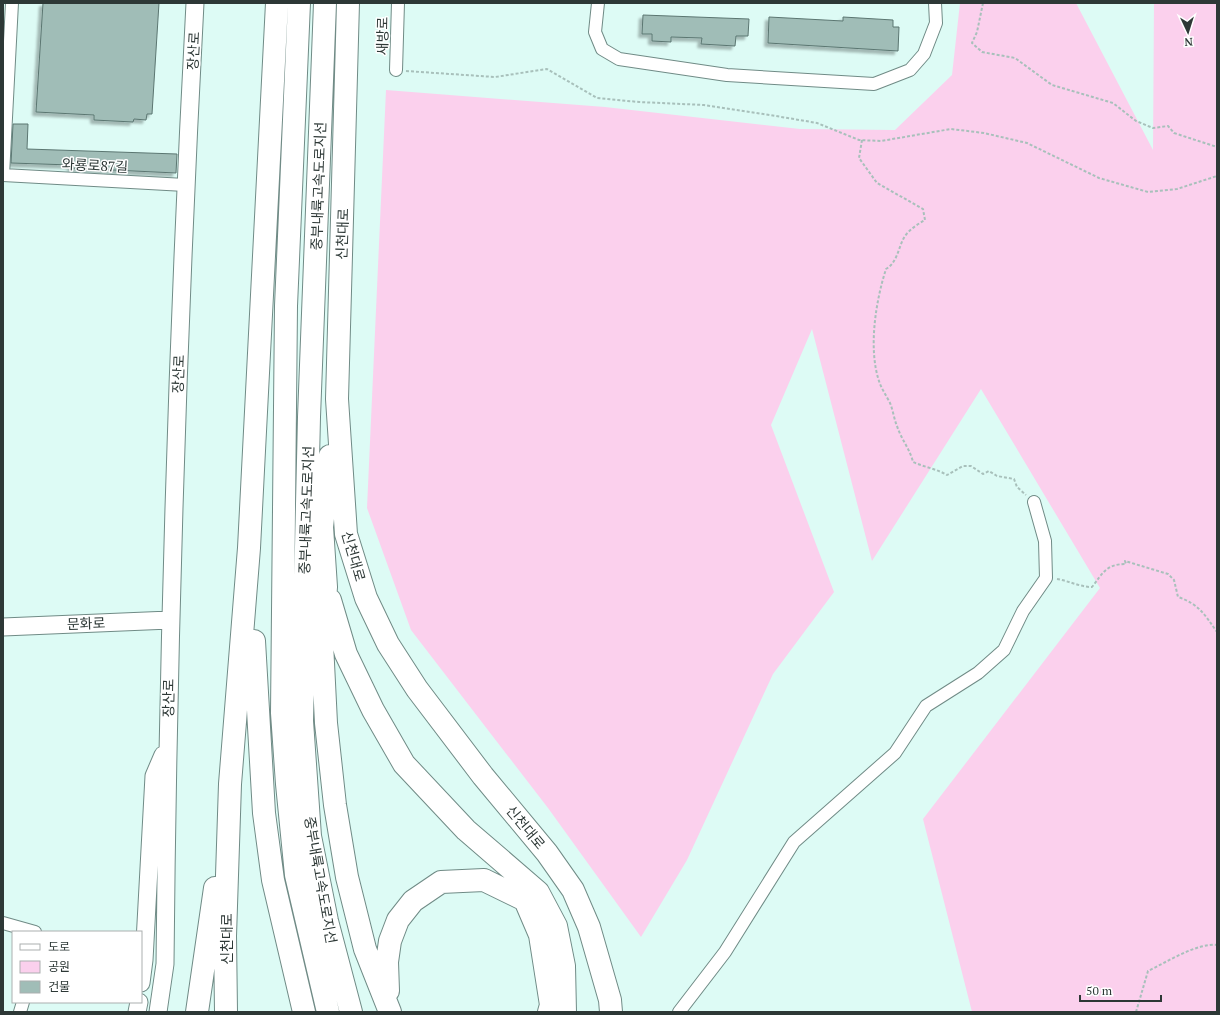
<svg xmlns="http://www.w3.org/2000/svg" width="1220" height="1015" viewBox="0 0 1220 1015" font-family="'PT Serif','Noto Sans KR',serif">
<defs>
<filter id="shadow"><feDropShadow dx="-3.5" dy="3.5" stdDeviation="1" flood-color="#0004"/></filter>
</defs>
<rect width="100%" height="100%" fill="#ddfbf5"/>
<!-- green -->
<path fill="#fbd0ed" d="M960 3H1076L1153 150 1154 3H1217V1012H972L923 819 1100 588 981 389 872 561 812 329 771 425 834 592 773 674 687 860 641 937 548 808 411 630 367 508 386 90 605 107 800 129 895 130 952 75Z"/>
<!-- building -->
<path fill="#a0bdb7" stroke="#5b7671" filter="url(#shadow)" d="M43 3H159L152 114H147L146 120 134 119 133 122 94 120V115L36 112Z
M643 15 749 19 748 36H736L735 46 701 44 702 38 671 37V42L652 41V34H642Z
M769 17 843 21V17L893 20V27H899L898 51 768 43Z
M13 124H28L27 149 177 154 176 173 71 168V165L11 163Z"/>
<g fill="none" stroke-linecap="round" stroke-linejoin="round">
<defs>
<path id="street" d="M598 3 595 32 602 49 619 59 727 75 874 84 910 70 924 54 936 23 935 3
M396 70 398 3
M3 175 185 185
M3 175 12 3
M3 923 35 932
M20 1012 23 1002
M679 1012 725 952 794 842 895 753 926 706 978 673 1004 650 1023 611 1046 578 1045 541 1034 502"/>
<path id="secondary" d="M3 627 170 620
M141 983 144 960 154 776 163 755
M137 1012 139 1002
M158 1012 165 964C168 643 178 323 195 3"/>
<path id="highway" d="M299 3 286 306 282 713 287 784 296 875 328 1012
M325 3 309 417 302 721 310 836 327 921 351 1012
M348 3 337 399 346 534 366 598 388 644 417 689 483 776 547 853 573 890 589 927 610 1000 611 1012
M330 456 322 527 326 587 322 643 326 723 335 805 347 877 365 949 390 1012
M330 600 346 654 373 710 404 764 466 830 538 892 556 926 564 966 565 1012
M254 641 264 813 273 880 304 1012
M388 991 387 962 390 941 398 920 413 901 441 882 484 880 525 900 540 935 551 1005 549 1012
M197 1012 215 888
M226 1012 225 936 230 784 249 548 277 3"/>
</defs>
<!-- street casing -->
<use href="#street" stroke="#708b86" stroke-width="14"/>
<!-- secondary casing -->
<use href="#secondary" stroke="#708b86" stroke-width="19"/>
<!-- highway casing -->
<use href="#highway" stroke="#708b86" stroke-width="24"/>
<!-- path -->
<path stroke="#a8c0bb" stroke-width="2" stroke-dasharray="3 2" stroke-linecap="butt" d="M983 3 977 32 972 43 982 52 1015 58 1052 85 1113 103 1136 121 1153 128 1168 126 1174 133 1217 147
M406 71 495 77 547 69 597 98 639 102 704 105 770 115 817 123 859 140 881 141 951 129 984 133 1027 143 1099 178 1148 192 1177 189 1217 176
M862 140 859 158 877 183 923 209 925 220C918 224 910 229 905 236 898 247 898 262 886 269 876 300 868 348 879 381 881 388 886 395 890 403 893 410 894 419 897 426 901 439 910 449 913 462 924 467 937 469 947 475L963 466H971L983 474 989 471 997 476 1014 479 1017 487 1026 495
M1057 579C1069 581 1080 587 1092 587 1103 573 1106 564 1126 564L1125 561 1168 574 1174 580 1178 597C1199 604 1205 615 1217 632
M1136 1012 1148 971C1167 962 1196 943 1217 945"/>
<!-- street -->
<use href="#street" stroke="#fff" stroke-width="12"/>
<!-- secondary -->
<use href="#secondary" stroke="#fff" stroke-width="17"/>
<!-- highway -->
<use href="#highway" stroke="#fff" stroke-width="22"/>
</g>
<g text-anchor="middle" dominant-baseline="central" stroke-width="3" stroke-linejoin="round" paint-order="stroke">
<!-- street labels -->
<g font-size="14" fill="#2d3836" stroke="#fff">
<text transform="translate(382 36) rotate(-89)">새방로</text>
<text transform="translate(193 51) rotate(-87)">장산로</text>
<text transform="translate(95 165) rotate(3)">와룡로87길</text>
<text transform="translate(318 186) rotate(-88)">중부내륙고속도로지선</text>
<text transform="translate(342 234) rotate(-88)">신천대로</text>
<text transform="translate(178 374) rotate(-88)">장산로</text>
<text transform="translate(306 510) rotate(-88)">중부내륙고속도로지선</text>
<text transform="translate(354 556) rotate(74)">신천대로</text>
<text transform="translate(86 623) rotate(-2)">문화로</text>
<text transform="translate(168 698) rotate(-89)">장산로</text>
<text transform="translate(526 827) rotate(50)">신천대로</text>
<text transform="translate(321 880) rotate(80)">중부내륙고속도로지선</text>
<text transform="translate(226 939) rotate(-90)">신천대로</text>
</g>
</g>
<!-- border -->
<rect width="1220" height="1015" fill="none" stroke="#2d3836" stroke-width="8"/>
<!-- legend -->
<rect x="12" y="931" width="130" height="72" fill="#ffffff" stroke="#abafaf"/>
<rect x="20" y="944" width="20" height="6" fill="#ffffff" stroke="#abafaf"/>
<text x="48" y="951" font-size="12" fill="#2d3836">도로</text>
<rect x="20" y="961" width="20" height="12" fill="#fbd0ed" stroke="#abafaf"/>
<text x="48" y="971" font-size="12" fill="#2d3836">공원</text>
<rect x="20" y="981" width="20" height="12" fill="#a0bdb7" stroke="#abafaf"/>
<text x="48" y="991" font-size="12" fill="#2d3836">건물</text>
<!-- north arrow -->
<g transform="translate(1188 32) rotate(176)" stroke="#ffffff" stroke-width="3" paint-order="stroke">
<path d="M0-3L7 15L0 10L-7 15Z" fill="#2d3836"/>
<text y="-6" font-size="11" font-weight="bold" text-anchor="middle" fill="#2d3836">N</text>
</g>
<!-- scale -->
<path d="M1080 995v6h81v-6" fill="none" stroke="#2d3836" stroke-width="2"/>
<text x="1086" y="995" font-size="12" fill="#2d3836" stroke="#ffffff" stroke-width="3" paint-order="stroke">50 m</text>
</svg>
